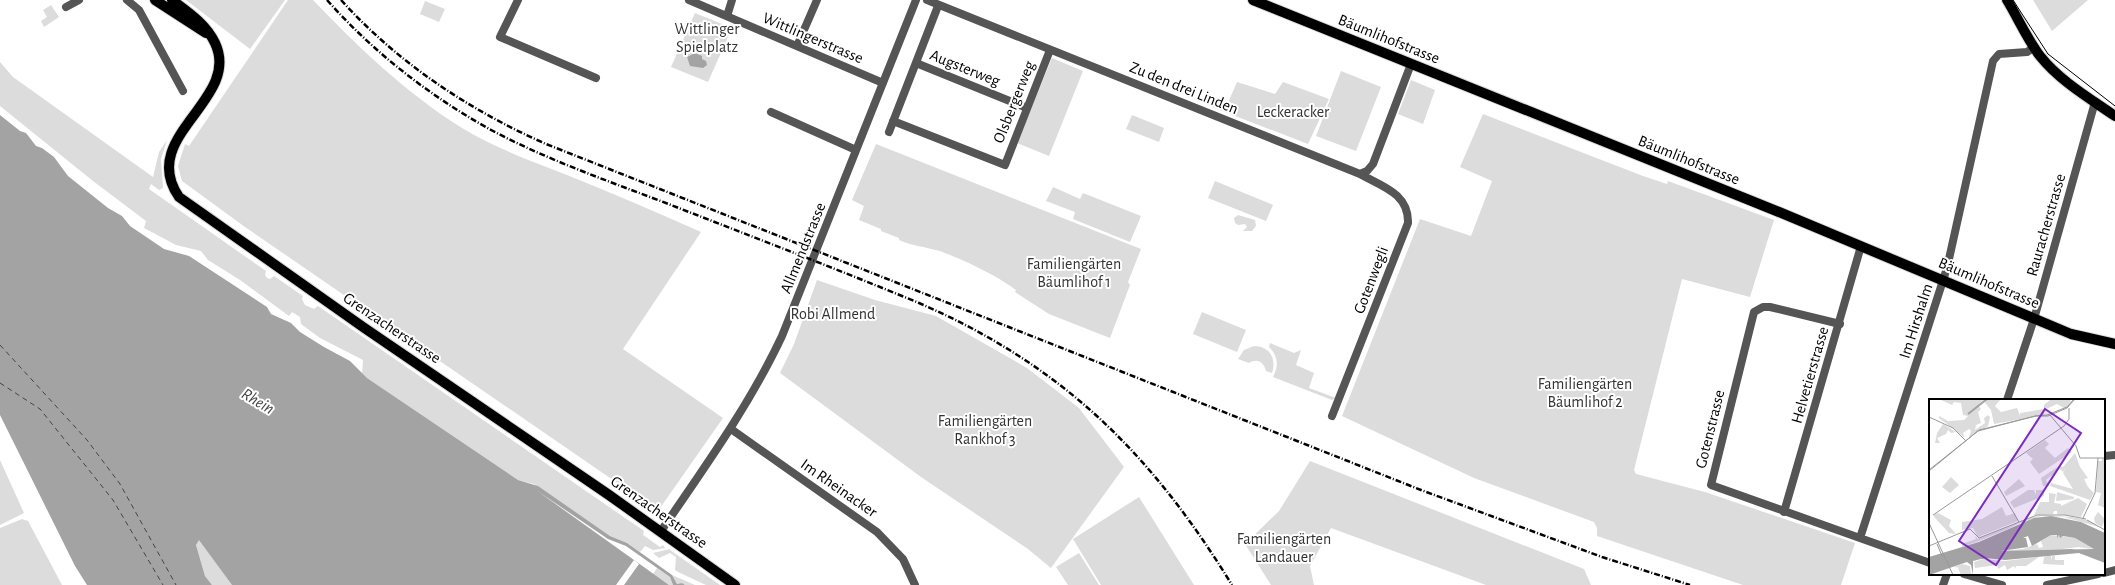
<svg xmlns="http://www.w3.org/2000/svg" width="2115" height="585" viewBox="0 0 2115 585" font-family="'Alegreya Sans',sans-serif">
<rect width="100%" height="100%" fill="#fff"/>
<!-- green -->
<path fill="#dcdcdc" d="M186 0H285L250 49Z
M288 0H313C358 47 406 93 462 128 495 148 531 161 567 175 612 193 656 212 701 232L623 349 723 418 658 511 245 227 182 181 178 166 185 144 189 146Z
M2033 0H2088L2052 31Z
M425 1 445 9 439 22 420 14Z
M51 5 59 17 44 27 41 21 47 17 43 10Z
M695 13 732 28 708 82 671 67Z
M1052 58 1083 71 1049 156 1017 143Z
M0 62 13 77 153 177 159 152 167 140 161 159 163 188 159 190 151 184 149 189 266 271 265 275 267 278 270 279 274 276 303 296 302 299 305 305 314 309 318 306 644 531 643 535 660 547 663 545 665 548 653 550 645 546 640 552 627 543 610 536 534 484 518 480 367 378 362 374 363 360 320 338 301 324 300 317 292 312 289 316 240 280 208 260 201 251 176 245 144 228 146 221 93 181 0 106Z
M1341 71 1381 87 1356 151 1316 136Z
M1411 80 1435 90 1423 124 1398 114Z
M1237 82 1275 94 1283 82 1329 99 1308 144 1212 107 1215 100 1227 105Z
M1483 114 1643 176 1667 184 1668 181 1774 220 1750 297 1682 279 1634 470 1636 474 1705 492 1855 543 1841 585H1743L1597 536V528L1594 522 1474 478 1342 416 1420 219 1471 236 1492 181 1460 167Z
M1132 115 1164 128 1159 142 1126 129Z
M876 144 1141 249 1128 282 1130 285 1110 338 1049 314 1015 292 1016 290C994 274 966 261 940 251 926 247 912 246 899 240V238L881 231V229L859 220 864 206 852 200Z
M1215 181 1273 205 1266 221 1208 198Z
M1053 187 1080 199 1083 193 1141 216 1130 242 1073 219 1075 212 1046 201Z
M1238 215 1255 220 1256 226 1252 231H1243L1247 227 1245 224 1238 225 1235 223 1234 218Z
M817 280 875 300 936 316 1027 368 1079 408 1124 467 1051 568 1028 549 921 477 780 373 794 344Z
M1202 312 1246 330 1237 352 1193 334Z
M1270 343 1294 353 1301 350 1296 365 1314 373 1309 388 1336 398 1332 400 1273 377C1279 366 1278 355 1269 347Z
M1254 346C1269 346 1277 358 1272 373L1266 371C1264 362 1257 358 1249 363L1238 359 1244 350Z
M0 460 24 513 0 525Z
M1310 461 1584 569 1591 585H1486L1331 528 1310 566 1314 585H1271L1245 544 1279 511Z
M1139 497 1194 585H1101L1073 539Z
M22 519 28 521 62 585H0V528Z
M199 539 232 585H212L205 576 196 545Z
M670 549V550L720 585H706L678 572 675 570 676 557 670 553 659 558 653 553Z
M1079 553 1099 585H1068L1056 567Z
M657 568 670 577 673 585H669L653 574Z
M672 575 695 585H685L682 583 677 584Z"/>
<!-- water -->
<path fill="#a3a3a3" d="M695 53 702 56V59L706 61 707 65 703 68 690 66 687 57Z
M0 115 20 131 26 133 36 146 42 148 54 157 68 176 108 208 122 216 130 226 164 249 189 256 267 307 271 314 291 323 300 332 324 347 350 361 367 378 518 480 538 486 610 536 627 543 672 575 677 584 682 583 685 585H673L670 577 626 546 608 539 536 490 669 585H232L199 540 196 545 205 576 212 585H87L75 566 0 415Z"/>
<!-- pier -->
<path fill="#fff" d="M634 560 639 564 624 585H616Z"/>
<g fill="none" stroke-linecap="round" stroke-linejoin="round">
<!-- ferry -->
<path stroke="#444" stroke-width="1" stroke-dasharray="5 4" stroke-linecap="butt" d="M0 345 87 440 120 484 176 585
M0 383 40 409 113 500 163 585"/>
<defs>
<path id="major" d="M155 0 206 33
M172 0C188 12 206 24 215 43 242 100 137 136 179 197L363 327 609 495 735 585
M1253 0 1779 212 2071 334 2115 344
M2007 0C2018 18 2027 39 2040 56 2060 81 2089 98 2115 116"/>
</defs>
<!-- major casing -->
<use href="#major" stroke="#dbdbdb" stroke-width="12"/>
<!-- minor -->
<path stroke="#555" stroke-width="8" d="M127 0 139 10 183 91
M518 0 500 37 596 78
M689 0 883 83
M927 0 1360 174C1381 186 1409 193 1408 223L1332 416
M66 7 79 0
M727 16 732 0
M797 46 817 0
M916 63 1027 108
M771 112 856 150
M893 121 1005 165 1050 50
M889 132 938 6
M1360 174 1367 171 1373 164 1411 64
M1840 324 1770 307H1763L1754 312 1711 485 1930 563
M2007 400 2034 319 2095 102
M731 429 877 532 903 559 915 585
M2104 456 2115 455
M1784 512 1861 246
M661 531C704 468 749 406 782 336L916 0
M1860 538 1947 268 1993 61 1999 54 2027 52 2035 47
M2104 573 2115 570
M1964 574 2002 585
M1943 585 1947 574
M2047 585 2098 574"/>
<!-- major -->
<use href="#major" stroke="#000" stroke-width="10"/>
<!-- tram -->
<path stroke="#000" stroke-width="1" d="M2013 0 2048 54 2115 106"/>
<!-- rail -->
<path stroke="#000" stroke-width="2.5" stroke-dasharray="6 2 1 2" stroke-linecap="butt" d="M327 0C374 53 431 97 493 131 550 161 611 182 671 205 753 237 837 269 919 303 1062 365 1151 453 1232 585
M341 0C398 63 469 110 546 144L1421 490 1602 557 1690 585"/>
</g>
<g text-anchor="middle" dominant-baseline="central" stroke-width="4" stroke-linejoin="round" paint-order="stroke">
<!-- park labels -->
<g font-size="16" fill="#333" stroke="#fff">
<text x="707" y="29">Wittlinger<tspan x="707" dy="18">Spielplatz</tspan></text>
<text x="1293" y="112">Leckeracker</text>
<text x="1074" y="264">Familiengärten<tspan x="1074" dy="18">Bäumlihof 1</tspan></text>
<text x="833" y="314">Robi Allmend</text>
<text x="1585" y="384">Familiengärten<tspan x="1585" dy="18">Bäumlihof 2</tspan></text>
<text x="985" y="421">Familiengärten<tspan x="985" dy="18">Rankhof 3</tspan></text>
<text x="1284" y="539">Familiengärten<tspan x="1284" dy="18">Landauer</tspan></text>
</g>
<!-- street labels -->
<g font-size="16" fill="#000" stroke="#fff">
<text transform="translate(813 38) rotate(23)">Wittlingerstrasse</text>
<text transform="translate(1389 39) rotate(22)">Bäumlihofstrasse</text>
<text transform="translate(965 68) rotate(22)">Augsterweg</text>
<text transform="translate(1184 88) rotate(22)">Zu den drei Linden</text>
<text transform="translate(1014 102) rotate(-68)">Olsbergerweg</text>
<text transform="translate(1689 160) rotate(22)">Bäumlihofstrasse</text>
<text transform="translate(2046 225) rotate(-74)">Rauracherstrasse</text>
<text transform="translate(803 248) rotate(-68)">Allmendstrasse</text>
<text transform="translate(1371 280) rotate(-69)">Gotenwegli</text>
<text transform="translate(1989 283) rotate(23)">Bäumlihofstrasse</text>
<text transform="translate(1916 321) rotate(-72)">Im Hirshalm</text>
<text transform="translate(392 328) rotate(34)">Grenzacherstrasse</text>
<text transform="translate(1810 375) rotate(-74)">Helvetierstrasse</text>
<text transform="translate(1710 429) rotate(-76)">Gotenstrasse</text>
<text transform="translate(839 488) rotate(35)">Im Rheinacker</text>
<text transform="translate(659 512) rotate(35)">Grenzacherstrasse</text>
</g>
<!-- water labels -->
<g font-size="17" font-style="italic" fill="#444" stroke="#fff">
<text transform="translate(258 401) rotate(31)">Rhein</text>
</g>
</g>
<!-- overview -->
<g transform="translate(1929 399)">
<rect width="176" height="176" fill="#fff"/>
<path d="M10 0H72L66 7 72 13 88 9 91 17V14L115 10V6L121 1 140 0 142 2 136 9 145 0 139 8 123 15 135 9 128 5 115 11V16L65 25 62 11 54 1 49 6 52 10 49 13 52 24 47 26 46 31 56 24 55 19 59 16 61 18 59 27 40 38 42 32 40 30 34 34 35 38 10 19V17L19 22 35 21 39 17 34 16 32 4 25 3 23 6ZM14 25 27 33 22 34 19 31 17 35 8 39 11 44H6L8 34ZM116 41 120 45 116 49 126 59 139 49 143 53 110 75 101 63 104 60 97 54ZM146 54 151 68 159 79 155 80 159 88 165 94 161 101 121 87 122 84 144 90 134 74 137 68 134 73 131 70 117 81 120 87H114L112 79 130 67 134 68ZM173 59H176V109L169 106 172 94 167 93 169 62H173ZM22 78 30 86 21 94 13 88ZM90 80 96 87 77 97 75 93ZM99 91H105L107 96V91H115V97L85 109 81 103ZM128 93 145 98V100L127 102ZM120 94 127 95 125 104 132 105V107L149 99 158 105 152 118 128 115V112H125L124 115 105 116 111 103H120ZM73 108 77 117 86 114 89 122 49 138 44 129 33 131V123L53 120ZM169 113 176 120 173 128 166 124 165 119ZM9 114 22 121 20 127 27 135 20 134 6 119 4 116ZM113 116 142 118 159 121 170 128 135 118 112 117 92 125V123L81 129 50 142 33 148V145L47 140 46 137 49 140 101 119ZM122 136 146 139 165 150 149 148 110 153 72 152 94 150 108 145 110 149 114 148 112 142ZM122 156V161L123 157H126V161H135V166L114 165 115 158ZM110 158 97 167H87L86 170 85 167 78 171 76 166 69 170 68 166 46 169 45 163 54 160 76 162ZM33 165 41 167 42 176H32L29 169H32L25 168Z" fill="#dcdcdc"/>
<path d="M122 117 152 123 176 134V164L150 154 76 161 56 159 44 162V176L42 166 38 163 0 176V158L50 143 105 119ZM122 136H128V139L130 136 131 139 134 137 146 139 165 150 72 152 99 148 97 139H94L99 137 103 147Z" fill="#a3a3a3" fill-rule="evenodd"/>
<path fill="none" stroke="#a3a3a3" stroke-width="2" d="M39 15 58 0M162 153 176 157M47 157 93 154M20 161 39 157 53 159 66 155 142 151 176 159M19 162 40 158M0 167 17 162M0 169 16 163"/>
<path fill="none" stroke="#999" stroke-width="1" d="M121 16 147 47 151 59H176M0 18 24 29 37 42M0 71 49 32 106 17 118 16 138 8 145 0M0 72 50 31 107 17H119L138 9 146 0M63 77 90 123M4 116 135 27 140 20V9M154 119 166 94 169 59M158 121 176 131M0 124 24 176M41 130 50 139 108 116H136L157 120M8 145 13 157M0 147 41 130"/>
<path fill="#7b2cbf" fill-opacity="0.15" stroke="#7b2cbf" stroke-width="2" d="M116 10 152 34 67 166 30 142Z"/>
<rect width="176" height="176" fill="none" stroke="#000" stroke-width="2"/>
</g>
</svg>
